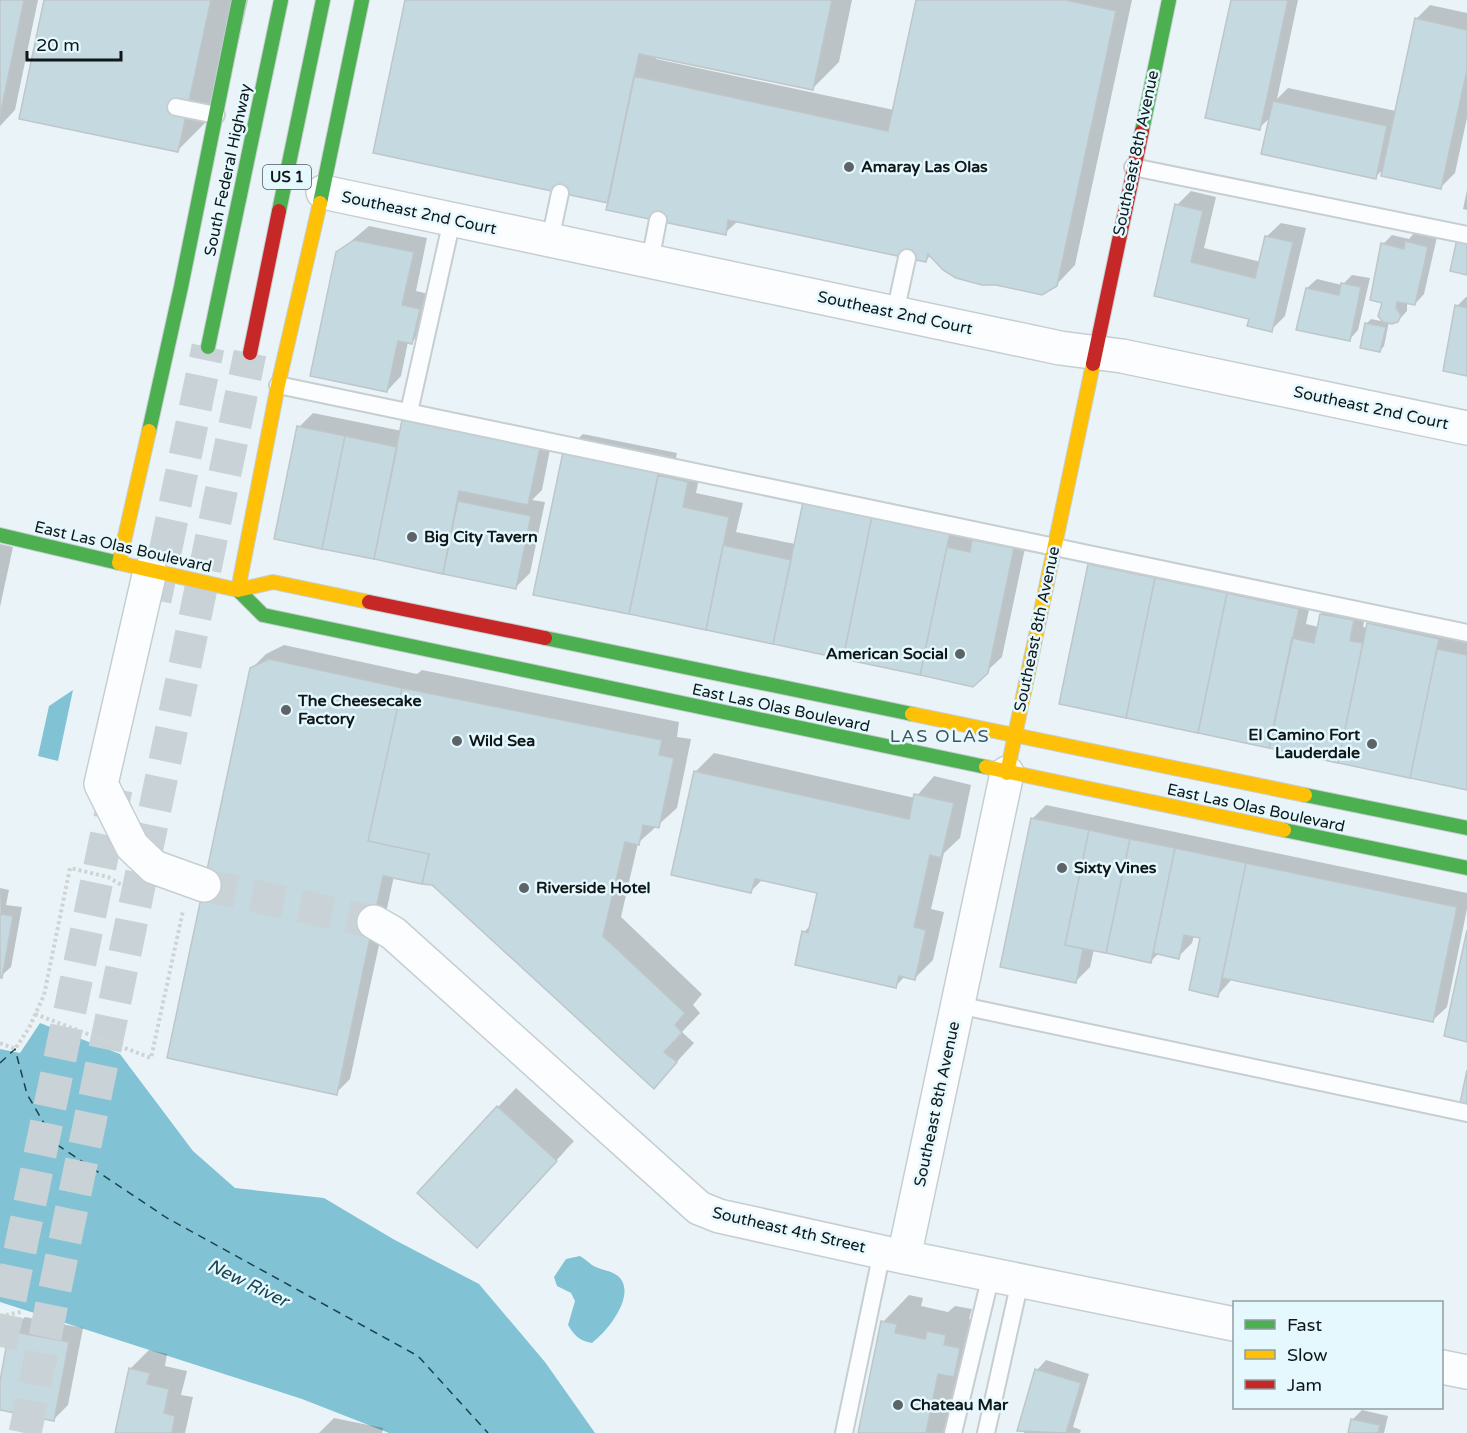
<svg xmlns="http://www.w3.org/2000/svg" width="1467" height="1433" viewBox="0 0 1467 1433" font-family="'Varela Round',sans-serif">
<rect width="100%" height="100%" fill="#eaf4f8"/>
<!-- water -->
<path fill="#81c3d5" d="M73 690 58 761 38 756 49 706Z
M40 1023 120 1054 193 1151 235 1188 324 1198 393 1239 479 1284 545 1362 595 1433H389L302 1399 0 1302V1049L20 1053Z
M580 1256C585 1259 588 1262 592 1265 600 1270 610 1270 618 1276 638 1294 607 1332 592 1343 579 1341 574 1335 568 1325L575 1301 571 1293 557 1286 554 1277 566 1259Z"/>
<!-- shadow -->
<path fill="#0003" d="M0 0H38L15 110 0 126Z
M45 0H248L225 103 178 150Z
M406 0H852L839 62 813 88 657 56 656 59 894 110 918 0H1132L1075 265 1056 285 931 255 925 261 738 221 725 233 610 198Z
M1233 0H1298L1277 99 1288 88 1396 111 1416 19 1430 5 1467 13V118L1455 173 1441 187 1384 169 1375 177 1271 117 1259 128Z
M1467 190V210L1463 209Z
M1191 191 1216 197 1204 248 1261 262 1266 237 1281 223 1306 228 1285 316 1271 330 1251 318 1155 295 1177 205Z
M369 226 427 238 416 291 433 295 426 328 412 342H408L401 376 387 391 337 253Z
M1415 232 1437 237 1424 294 1415 304 1407 302V311L1398 321 1389 322 1384 346 1380 351 1366 324 1371 319 1386 322 1383 244 1392 235 1409 239Z
M1352 275 1370 278 1358 330 1349 340 1307 288 1317 279 1342 285Z
M1466 297H1467V374L1457 306Z
M418 407 553 434 542 490 532 500 545 502 530 573 516 587 276 538 299 427 313 413 402 431 404 421Z
M583 434 677 453 675 462 701 468 696 493 743 503 736 532 795 544 804 503 819 488 963 518 960 533 1028 534 1002 657 972 685 630 613 564 452Z
M0 544 13 547 0 607Z
M1104 551 1312 595 1306 624 1319 627 1321 614 1335 600 1367 606 1363 627 1368 628 1383 610 1467 639V789L1061 703 1090 565Z
M284 645 417 674 422 670 679 722 677 737 691 739 677 808 638 843 621 917 702 994 693 1005 700 1013 682 1032 694 1043 654 1087 433 884 394 876 350 1079 336 1093 252 668 266 654Z
M714 753 915 798 934 776 971 785 960 838 944 853 931 909 944 912 933 960 915 978 905 976 896 986 804 932 812 924 819 892 763 879 751 891 695 772Z
M1046 805 1467 893V909L1447 1007 1432 1021 1232 979 1218 995 1202 937 1194 936 1192 943 1178 957 1159 953 1151 961 1094 949 1090 967 1076 981 1002 966 1032 819Z
M0 888 9 890 6 905 22 907 11 967 1 976Z
M516 1088 574 1141 496 1227 498 1107Z
M909 1295 923 1298 921 1306 948 1312 955 1306 972 1309 969 1319 986 1322 980 1348 959 1369 946 1433H859L883 1322Z
M25 1317 83 1328 68 1405 54 1419 0 1409V1389L11 1331Z
M149 1350 167 1354 165 1366 187 1371 181 1395 193 1397 185 1433H117L130 1369Z
M1046 1360 1089 1374 1073 1427 1081 1430 1080 1433H1024L1037 1370Z
M1362 1410 1388 1416 1384 1433H1350L1353 1419Z
M334 1418 383 1428 382 1433H319Z"/>
<g fill="none" stroke-linecap="round" stroke-linejoin="round">
<!-- ferry -->
<path stroke="#1a434d" stroke-width="1.5" stroke-dasharray="8 6" stroke-linecap="butt" d="M0 1063 15 1049 27 1094 56 1144 167 1218 418 1356 488 1433"/>
</g>
<!-- building -->
<path fill="#c4dae0" stroke="#bec6c9" stroke-width="1.5" d="M0 0H24L0 116Z
M44 0H211L178 152 19 119Z
M405 0H832L813 90 639 54 608 203 373 153Z
M916 0H1066L1116 11 1057 286 1042 295 996 285H982L956 278 943 270 928 254 926 262 728 220 726 235 606 210 634 76 888 131Z
M1231 0H1288L1260 130 1205 118Z
M1415 18 1467 30V70L1441 189 1381 176Z
M1273 101 1387 126 1376 179 1261 154Z
M1175 204 1203 211 1191 262 1255 278 1265 236 1293 242 1272 332 1247 326 1249 319 1154 296Z
M1457 239 1467 241V275L1450 271Z
M354 240 414 252 402 305 420 309 412 344 398 341 387 392 310 376 336 252Z
M1405 241 1428 247 1415 305 1397 302 1396 308 1401 315 1398 322 1392 324 1383 322 1378 316 1382 303 1370 300 1381 243 1404 249Z
M1341 283 1361 287 1350 341 1296 330 1306 288 1339 295Z
M1455 305 1467 308V376L1443 371Z
M1365 323 1386 327 1380 352 1360 348Z
M402 420 540 448 528 505 459 491 443 574 374 559Z
M297 426 345 436 322 549 274 539Z
M345 436 397 447 374 559 322 549Z
M563 452 659 472 629 614 533 595Z
M658 475 688 482 683 507 729 517 706 630 629 614Z
M458 501 531 516 516 589 443 574Z
M803 502 872 516 843 659 773 644Z
M872 516 950 532 920 675 843 659Z
M972 540 1014 548 988 673 973 687 920 675 947 547 970 552Z
M723 545 791 560 773 644 706 630Z
M1088 564 1155 578 1126 718 1059 704Z
M1155 578 1227 593 1198 733 1126 718Z
M1227 593 1299 609 1269 748 1198 733Z
M1320 614 1354 620 1350 641 1363 643 1338 763 1269 748 1292 638 1314 643Z
M1367 623 1439 639 1410 778 1338 763Z
M1437 649 1467 655V790L1410 778Z
M269 659 402 688 368 841 429 854 422 884 383 876 337 1095 167 1058 250 668Z
M402 688 662 740 659 755 674 758 659 828 643 825 639 845 625 842 603 936 685 1013 675 1025 682 1033 664 1052 677 1062 654 1089 432 885 422 884 429 854 368 841Z
M694 771 909 819 914 794 954 803 941 858 930 855 914 927 926 930 915 980 899 976 896 988 795 965 802 931 808 933 817 893 755 879 751 893 671 875Z
M1031 818 1089 830 1065 945 1083 949 1076 983 1000 967Z
M1089 830 1130 839 1106 953 1065 945Z
M1130 839 1175 848 1151 963 1106 953Z
M1175 848 1246 863 1218 997 1189 990 1200 938 1184 935 1179 959 1153 953Z
M1246 863 1457 907 1433 1022 1222 978Z
M0 914 13 916 2 978H0Z
M1467 930V1042L1444 1036Z
M1467 1070V1104L1460 1103Z
M497 1106 557 1161 477 1248 417 1193Z
M881 1321 897 1324 895 1333 925 1339 927 1331 946 1335 944 1345 960 1348 954 1377 938 1374 926 1433H858Z
M9 1331 69 1342 54 1421 0 1410V1381Z
M129 1368 150 1373 147 1384 169 1389 164 1413 175 1416 172 1433H115Z
M1035 1369 1081 1383 1066 1433 1017 1431Z
M1351 1419 1380 1425 1378 1433H1348Z"/>
<g fill="none" stroke-linecap="round" stroke-linejoin="round">
<!-- street-tunnel -->
<path stroke="#c9d3d7" stroke-width="33" stroke-dasharray="33 16" stroke-linecap="butt" d="M204 885 374 922"/>
<!-- primary-tunnel -->
<path stroke="#c9d3d7" stroke-width="33" stroke-dasharray="33 16" stroke-linecap="butt" d="M155 600 208 347
M0 1347 116 789
M25 1433 250 353"/>
<defs>
<path id="lane" d="M176 107 216 115
M1133 167 1467 235
M550 240 560 193
M650 261 658 220
M895 313 907 258
M278 385 1467 633
M409 412 452 220
M958 1005 1467 1113
M844 1433 882 1252
M953 1433 991 1275
M986 1433 1020 1281"/>
<path id="street" d="M323 192 1060 348 1122 356 1467 428
M150 571 101 784 132 846 154 867 204 885
M374 922 393 933 699 1208 719 1216 904 1257 1234 1324
M904 1257 1007 773
M1442 1367 1467 1372"/>
<path id="fast" d="M1142 131 1169 0
M320 203 362 0
M279 211 323 0
M208 347 281 0
M149 431 181 287 239 0
M0 535 119 563
M238 590 263 615 986 767
M545 638 912 714
M1305 795 1467 828
M1284 830 1467 868"/>
<path id="slow" d="M149 431 119 563 238 590 273 582 369 602
M238 590 278 385 320 203
M912 714 1305 795
M986 767 1284 830
M1007 773 1093 364"/>
<path id="jam" d="M250 353 279 211
M1093 364 1142 131
M369 602 545 638"/>
</defs>
<!-- lane casing -->
<use href="#lane" stroke="#c6ced1" stroke-width="20"/>
<!-- street casing -->
<use href="#street" stroke="#c6ced1" stroke-width="36"/>
<!-- fast casing -->
<use href="#fast" stroke="#c6ced1" stroke-width="16"/>
<!-- slow casing -->
<use href="#slow" stroke="#c6ced1" stroke-width="16"/>
<!-- jam casing -->
<use href="#jam" stroke="#c6ced1" stroke-width="16"/>
<!-- path -->
<path stroke="#d0d3d4" stroke-width="4" stroke-dasharray="3 3" stroke-linecap="butt" d="M35 1014 151 1058 183 911
M0 1043 15 1049 29 1028 44 995 70 868 108 877 123 886
M0 1316 21 1312"/>
<!-- lane -->
<use href="#lane" stroke="#fcfdfe" stroke-width="16"/>
<!-- street -->
<use href="#street" stroke="#fcfdfe" stroke-width="33"/>
<!-- fast -->
<use href="#fast" stroke="#4caf50" stroke-width="14"/>
<!-- slow -->
<use href="#slow" stroke="#ffc107" stroke-width="14"/>
<!-- jam -->
<use href="#jam" stroke="#c62828" stroke-width="14"/>
</g>
<!-- markers -->
<g fill="#5c6467" stroke="#e4f8fe" stroke-width="2">
<circle cx="849" cy="167" r="6"/>
<circle cx="412" cy="537" r="6"/>
<circle cx="960" cy="654" r="6"/>
<circle cx="286" cy="710" r="6"/>
<circle cx="457" cy="741" r="6"/>
<circle cx="1372" cy="744" r="6"/>
<circle cx="1062" cy="868" r="6"/>
<circle cx="524" cy="888" r="6"/>
<circle cx="898" cy="1405" r="6"/>
</g>
<g text-anchor="middle" dominant-baseline="central" stroke-width="5" stroke-linejoin="round" paint-order="stroke">
<!-- shield labels -->
<rect fill="#e4f8fe" stroke="#505a5e" stroke-width="1.5" x="263" y="165" width="48" height="24" rx="4.5"/>
<g font-size="15" font-weight="bold" fill="#101719">
<text x="287" y="177">US 1</text>
</g>
<!-- street labels -->
<g font-size="16" fill="#101719" stroke="#e4f8fe">
<text transform="translate(1136 153) rotate(-78)">Southeast 8th Avenue</text>
<text transform="translate(228 170) rotate(-78)">South Federal Highway</text>
<text transform="translate(419 213) rotate(12)">Southeast 2nd Court</text>
<text transform="translate(895 313) rotate(12)">Southeast 2nd Court</text>
<text transform="translate(1371 408) rotate(12)">Southeast 2nd Court</text>
<text transform="translate(123 547) rotate(13)">East Las Olas Boulevard</text>
<text transform="translate(1037 629) rotate(-78)">Southeast 8th Avenue</text>
<text transform="translate(781 708) rotate(12)">East Las Olas Boulevard</text>
<text transform="translate(1256 808) rotate(12)">East Las Olas Boulevard</text>
<text transform="translate(937 1104) rotate(-78)">Southeast 8th Avenue</text>
<text transform="translate(789 1230) rotate(13)">Southeast 4th Street</text>
</g>
<!-- poi labels -->
<g font-size="16" font-weight="bold" fill="#101719" stroke="#e4f8fe" text-anchor="start">
<text x="861" y="167">Amaray Las Olas</text>
<text x="424" y="537">Big City Tavern</text>
<text x="948" y="654" text-anchor="end">American Social</text>
<text x="298" y="701">The Cheesecake<tspan x="298" dy="18">Factory</tspan></text>
<text x="1360" y="735" text-anchor="end">El Camino Fort<tspan x="1360" dy="18">Lauderdale</tspan></text>
<text x="469" y="741">Wild Sea</text>
<text x="1074" y="868">Sixty Vines</text>
<text x="536" y="888">Riverside Hotel</text>
<text x="910" y="1405">Chateau Mar</text>
</g>
<!-- neighbourhood labels -->
<g font-size="18" letter-spacing="1.5" fill="#425357" stroke="#e4f8fe">
<text x="940" y="736">LAS OLAS</text>
</g>
<!-- water labels -->
<g font-size="18" font-style="italic" fill="#1a434d" stroke="#e4f8fe">
<text transform="translate(248 1283) rotate(26)">New River</text>
</g>
</g>
<!-- legend -->
<rect x="1233" y="1301" width="210" height="108" fill="#e4f8fe" stroke="#8f9ea2" stroke-width="1.5"/>
<rect x="1245" y="1320" width="30" height="9" fill="#4caf50" stroke="#8f9ea2" stroke-width="1.5"/>
<text x="1287" y="1331" font-size="18" fill="#101719">Fast</text>
<rect x="1245" y="1350" width="30" height="9" fill="#ffc107" stroke="#8f9ea2" stroke-width="1.5"/>
<text x="1287" y="1361" font-size="18" fill="#101719">Slow</text>
<rect x="1245" y="1380" width="30" height="9" fill="#c62828" stroke="#8f9ea2" stroke-width="1.5"/>
<text x="1287" y="1391" font-size="18" fill="#101719">Jam</text>
<!-- scale -->
<path d="M27 51v9h94v-9" fill="none" stroke="#101719" stroke-width="3"/>
<text x="36" y="51" font-size="18" fill="#101719" stroke="#e4f8fe" stroke-width="4.5" paint-order="stroke">20 m</text>
</svg>
